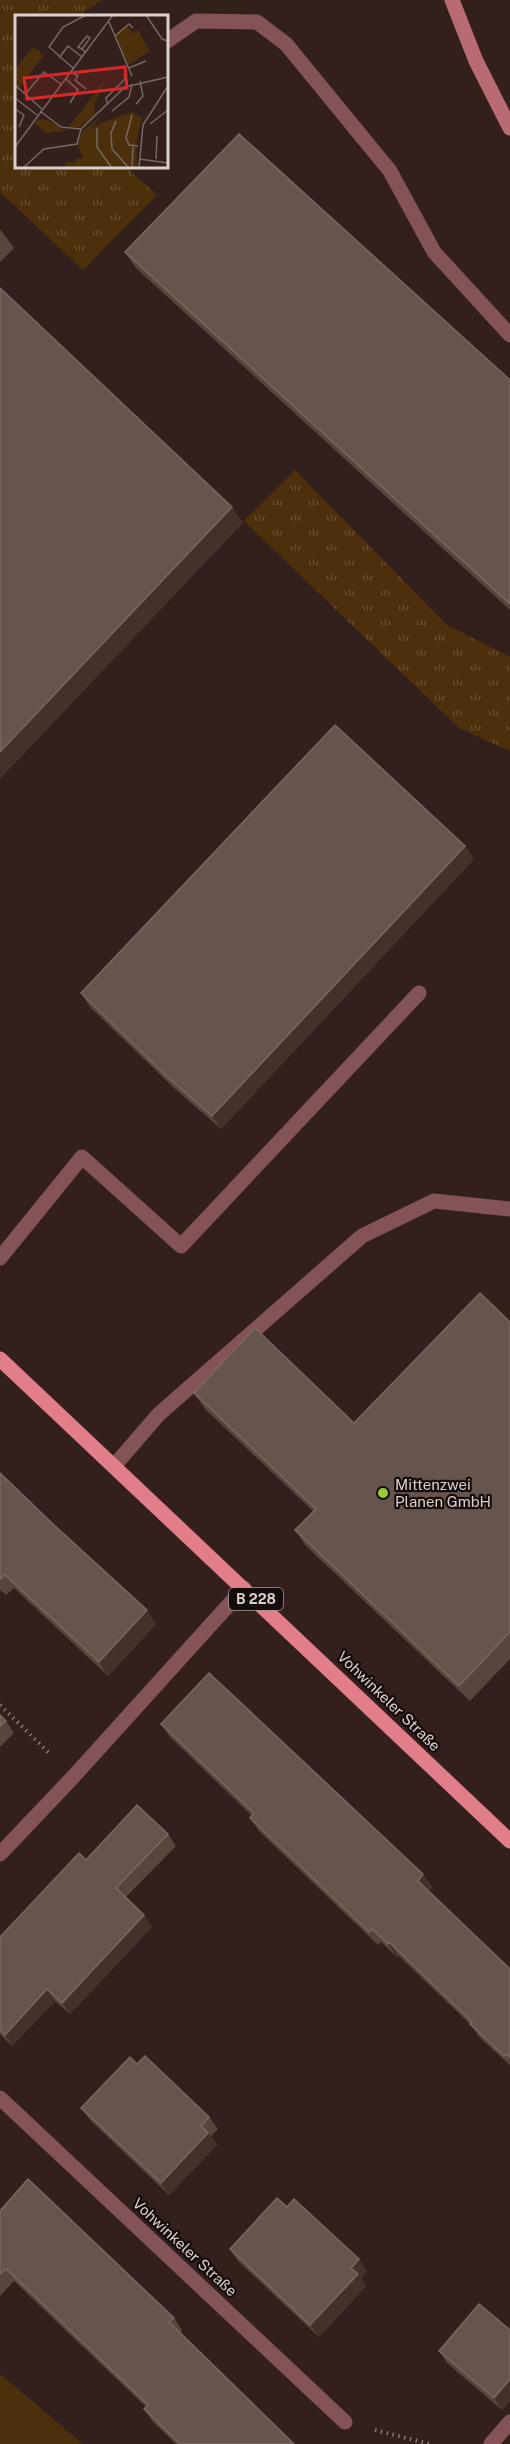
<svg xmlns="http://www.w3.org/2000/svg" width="510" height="2444" viewBox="0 0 510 2444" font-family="'Public Sans',sans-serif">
<defs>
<pattern id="grass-tufts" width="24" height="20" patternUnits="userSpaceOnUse" patternTransform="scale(1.5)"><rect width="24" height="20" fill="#4c300b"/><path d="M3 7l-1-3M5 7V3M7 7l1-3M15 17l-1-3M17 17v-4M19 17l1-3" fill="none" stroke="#654d2d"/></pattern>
</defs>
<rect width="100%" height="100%" fill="#33201d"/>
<!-- grass -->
<path fill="url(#grass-tufts)" d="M0 0H102L78 16H16V166L126 167 157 195 83 270 0 192Z
M295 470 447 625 510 657V751L459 728 244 521Z"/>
<!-- garden -->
<path fill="#4c300b" d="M0 2374 83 2444H0Z"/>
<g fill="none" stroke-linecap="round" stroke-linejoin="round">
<!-- path -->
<path stroke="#877774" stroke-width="4" stroke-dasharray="1.5 4.5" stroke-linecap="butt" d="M0 1705 49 1753
M375 2430 430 2444"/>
<!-- service -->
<path stroke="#845358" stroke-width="15" d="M167 41 196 21 257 22 286 44 390 171 434 252 510 335
M0 1258 82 1157 181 1246 419 993
M114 1466 159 1414 362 1236 434 1201 510 1209
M491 2444 510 2422"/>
<!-- minor -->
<path stroke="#845358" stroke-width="15" d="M0 1854 74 1776 244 1588
M0 2098 345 2422"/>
<!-- secondary -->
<path stroke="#b96b74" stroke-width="15" d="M452 0 476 61 510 128"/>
<!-- primary -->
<path stroke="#e27d8a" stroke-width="15" d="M0 1359 510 1841"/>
</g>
<!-- wall -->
<path fill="#58463d" d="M0 229 14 248 0 262Z
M125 252 510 380V610L136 268Z
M465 846 474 859 221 1129 174 1088 90 1007 81 993Z
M510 1322V1659L470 1701 306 1546 295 1530 313 1511 205 1409 194 1393 354 1423Z
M0 1473 156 1624 108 1676 14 1588 6 1595 0 1590Z
M0 1715 6 1721 14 1733 0 1747Z
M161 1724 423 1874 432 1887 429 1891 510 1969V2065L479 2037 472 2026 398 1955 397 1957 381 1942 378 1945 259 1831 250 1818 252 1816 170 1737Z
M168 1834 176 1846 126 1897 144 1915 152 1927 70 2014 55 2001 12 2046 0 2034V1937Z
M137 2064 209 2117 218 2129 211 2136 217 2145 169 2195 90 2120 81 2108Z
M287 2207 367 2271 361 2278 366 2286 319 2337 238 2261 230 2249Z
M0 2211 174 2318 182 2330 180 2333 294 2444H176L153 2422 144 2409 146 2407 14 2281 0 2296Z
M510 2330V2401L502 2410 447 2363 439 2351Z"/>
<!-- shaded-wall -->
<path fill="#43312a" d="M232 507 243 523 0 779V752Z
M465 846 474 859 221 1129 212 1116Z
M147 1610 156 1624 108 1676 99 1662Z
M423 1874 432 1887 427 1893 418 1881Z
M144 1915 152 1927 70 2014 62 2003Z
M389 1942 398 1955 397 1957 388 1944Z
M47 1989 55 2001 12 2046 5 2035Z
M208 2133 217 2145 169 2195 161 2183Z
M359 2259 367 2271 361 2278 366 2286 319 2337 310 2325 351 2268Z
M510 2379V2401L502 2410 494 2398Z"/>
<!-- building -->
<path fill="#66554c" stroke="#796860" stroke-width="1.5" d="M239 134 510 380V604L125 252Z
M0 288 232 507 0 752Z
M335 725 465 846 212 1116 165 1075 81 993Z
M480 1293 510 1322V1632L459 1686 295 1530 316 1509 194 1393 255 1328 354 1423Z
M0 1473 54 1525 147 1610 99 1662 5 1575 0 1579Z
M209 1673 423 1874 418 1881 510 1969V2057L506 2054 504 2056 470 2024 472 2022 389 1942 388 1944 372 1929 369 1932 250 1818 254 1813 161 1724Z
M0 1715 6 1721 0 1726Z
M137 1805 168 1834 116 1888 144 1915 62 2003 47 1989 5 2035 0 2030V1937L79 1853 86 1860Z
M145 2056 209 2117 201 2126 208 2133 161 2183 81 2108 130 2057 137 2064Z
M28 2179 174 2318 169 2322 294 2444H180L144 2409 148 2405 6 2269 0 2274V2211Z
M277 2198 287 2207 294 2199 359 2259 351 2268 358 2274 310 2325 230 2249Z
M479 2304 510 2330V2379L494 2398 439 2351Z"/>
<!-- markers -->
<circle fill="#99cb36" stroke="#150d0b" stroke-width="2" cx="383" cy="1493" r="6"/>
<g text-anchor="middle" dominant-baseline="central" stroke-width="4.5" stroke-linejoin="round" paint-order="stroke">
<!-- shield labels -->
<rect fill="#150d0b" stroke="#a09592" stroke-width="1.5" x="229" y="1588" width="54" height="22" rx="4.5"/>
<g font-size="14" font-weight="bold" fill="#dccfcc">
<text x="256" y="1599">B 228</text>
</g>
<!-- poi labels -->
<g font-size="15" fill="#dccfcc" stroke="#150d0b" text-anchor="start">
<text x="395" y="1484">Mittenzwei<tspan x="395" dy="17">Planen GmbH</tspan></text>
</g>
<!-- street labels -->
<g font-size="15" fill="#dccfcc" stroke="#150d0b">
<text transform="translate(389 1701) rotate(44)">Vohwinkeler Straße</text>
<text transform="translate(185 2247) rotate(43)">Vohwinkeler Straße</text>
</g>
</g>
<!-- overview -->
<g transform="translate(15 15)">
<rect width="153" height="153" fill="#33201d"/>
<path d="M90 65 79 90 80 100 65 112 53 113ZM25 104 33 105 51 116 32 118 19 108Z" fill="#4c300b"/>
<path d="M85 102 75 116 89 153H51L50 146 60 148V144L68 143 63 130 67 116Z" fill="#4c300b"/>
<path d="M111 10 118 18 123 15 135 36 113 50 100 20ZM18 32 29 40 2 76 0 54ZM117 97 127 103 121 128 122 153H89L75 134V116L83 109Z" fill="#4c300b"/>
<path fill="none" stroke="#776663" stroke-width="1.5" d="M131 0 147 24 153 26M94 7 117 61M100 21 114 9 118 13M67 34 75 23 72 21 63 32 67 34 70 37M44 43 53 31 67 42M58 53 34 32 48 12 71 0M114 53 131 46M56 57 63 61 60 65 71 74M51 64 63 75 55 88M0 70 27 94M12 77 29 57 46 69M0 83 22 100M92 88 91 83 110 64 109 59M121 89 128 81 125 66M0 94 9 100 4 112M25 96 46 112 66 114 110 72 153 62M97 96 114 82 117 69M117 100 111 123 114 130 123 131M101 106 96 118 97 134 114 153M135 109 153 95M82 113V132L97 153M0 132 98 0M124 144 153 148M141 144 142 121M8 153 29 134 62 129 66 114M117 153 118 132M124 153 128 110 153 71"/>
<path fill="#d62828" fill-opacity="0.15" stroke="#d62828" stroke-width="3" d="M110 52 112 73 12 84 9 63Z"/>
<rect width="153" height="153" fill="none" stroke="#dccfcc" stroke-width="3"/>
</g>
</svg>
